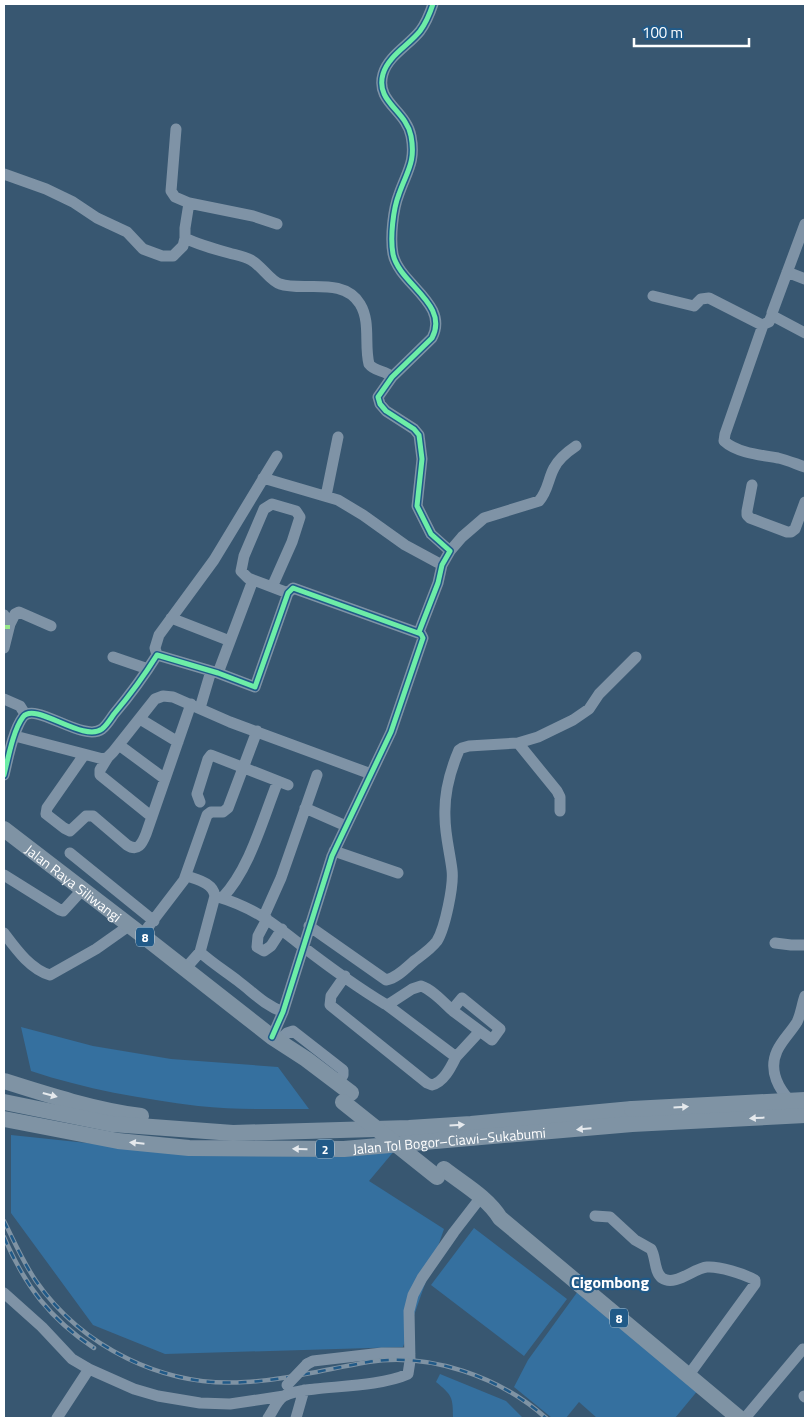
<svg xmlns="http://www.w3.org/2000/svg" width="809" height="1422" viewBox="0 0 809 1422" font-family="'Titillium Web',sans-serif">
<rect width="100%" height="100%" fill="#385771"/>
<!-- green -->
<path fill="#35709f" d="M21 1027 93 1046 171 1059 278 1067 309 1109C272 1109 235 1110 198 1106 142 1099 85 1089 31 1071Z
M11 1135 106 1145 395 1150 369 1181 444 1229 403 1347 165 1354 93 1325 11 1213Z
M474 1228 567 1299 524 1356 431 1285Z
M581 1287 699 1389 675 1418H597L579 1402 566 1418H552L514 1387 528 1360Z
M440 1374 506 1401 523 1418H453C453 1397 452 1395 436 1382Z"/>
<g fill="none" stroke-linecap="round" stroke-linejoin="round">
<!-- minor -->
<path stroke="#7f93a6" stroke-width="11" d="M176 129 171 191 175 197 189 203 185 228V238
M4 174 46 189 73 202 97 218 127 232 143 249 162 256H173L183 246 185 238C199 245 214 249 229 253 236 255 244 256 251 260 262 266 270 281 280 284 303 292 343 276 360 304 371 322 364 345 369 364 375 372 385 370 392 377
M189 203 253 216 277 224
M805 224 772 313 773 316 805 333
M787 272 805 279
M653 296 694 306 701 299 709 298 762 325 769 322 772 315
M763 325 725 434 724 441C737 453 761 455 778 458 787 460 796 464 805 467
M263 478 338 500 363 515 405 545 442 565
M752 485 747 511V515L750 518 787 532H791L795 529 805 502
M326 496 338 437
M450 551 462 537 484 518 539 501C548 491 548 479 554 468 559 458 567 452 576 446
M272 587 292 542 300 517 296 511 272 504 264 509 244 556 241 571 248 578 288 593
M4 615 10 624 4 648
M171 618 230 641
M10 624 15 614 19 612 51 626
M419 632 438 583 442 565 450 551 431 534 417 506 422 459 419 435 414 429 386 411 380 404 378 397 392 377 432 338C450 304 399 284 393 254 390 238 393 209 399 194 407 171 416 162 411 136 406 110 375 102 383 74 388 56 409 45 420 31 426 23 430 13 433 4
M157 655 155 648 159 635 214 560 277 456
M113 657 148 669
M218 673 253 580
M4 699 20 706 25 714
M200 708 211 671
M140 719 178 742
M15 736 103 759 108 757 113 752 155 699 163 696 173 697 230 722 371 774
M518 743 557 791 560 797V811
M119 745 165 779
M84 755 47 808 46 814 64 828 70 831 86 816H93L127 845C138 852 142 844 146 834L191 704
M108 757 100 770V775L152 817
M4 775C8 759 13 730 23 717 35 701 83 743 102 729 107 725 111 718 114 714 130 695 144 676 157 655L218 673 255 687 288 593 293 588 421 634 423 638 391 732 332 856 283 1012 272 1037
M200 802 197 794 208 759 211 755 288 785
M305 808 346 826
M334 851 398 873
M70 853 154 921
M4 875 60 910 63 911 83 889
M215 896C253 907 272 922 302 946 328 966 357 987 385 1004H389L412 989 421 986C433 990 444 1003 453 1011L492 1040 500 1029 462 998 452 1010
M222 898C250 869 263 818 278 781
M264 916 281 878 317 775
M267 919 258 936 257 947 264 951 271 946 282 929
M309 926 386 980C397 978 406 968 414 961 422 955 431 949 437 941 445 928 454 885 452 870 450 853 445 835 445 817 444 795 450 771 459 750L462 748 469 746 518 743 538 737 573 720 589 709 599 694 636 657
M4 933C16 949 30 969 50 975L96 949 130 925
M142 935 184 880 207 815 211 812H223L228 808 257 731
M775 943 791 945H805
M200 952C212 963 225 971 238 981 254 993 263 1004 283 1012
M185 969 200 952 215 896C213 883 198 880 187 876
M345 976 331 996 330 1005 427 1083 432 1085C444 1082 451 1067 456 1057L387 1005
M278 1042 287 1033 293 1031 343 1070V1075L338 1083
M456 1057 480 1031
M793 1104C779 1090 768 1071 777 1051 782 1040 791 1032 797 1022 801 1014 802 1004 805 996
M595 1216 610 1217 635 1240 651 1249C656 1257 654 1272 662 1278 675 1287 694 1268 707 1267 719 1266 744 1274 755 1280V1284L688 1376
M4 1293 42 1327 72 1359 89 1369 134 1389 158 1396 200 1403 230 1404 284 1396
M307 1364 313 1361 382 1353H410
M804 1396 805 1397
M57 1418 89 1369
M268 1418C273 1411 277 1400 284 1396 292 1391 305 1390 315 1389 341 1386 384 1385 408 1374L410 1361 409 1311 413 1295 422 1278 454 1232 481 1197
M296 1418 304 1390
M745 1418 803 1349"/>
<!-- highway -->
<g stroke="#7f93a4" stroke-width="16">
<path id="s1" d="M4 829 142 935 272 1037 306 1059 351 1093"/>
<path d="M4 1081C48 1095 95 1110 141 1116"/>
<path d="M4 1102 112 1124 233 1133 409 1128 471 1124 632 1109"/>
<path id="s2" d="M4 1119 118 1141 189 1148 344 1149 632 1124 805 1115"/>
<path d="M444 1169C463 1184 487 1197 500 1218L739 1418"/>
</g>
<defs>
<path id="rail" d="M4 1221C14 1241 23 1262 36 1281 82 1347 164 1388 245 1382 286 1380 327 1369 368 1362 430 1352 500 1377 546 1418
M4 1237C25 1286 50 1319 94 1348"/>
</defs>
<!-- rail casing -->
<use href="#rail" stroke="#7f93a4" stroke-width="4.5"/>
<!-- rail -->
<use href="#rail" stroke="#215a88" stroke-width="2.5" stroke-dasharray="8" stroke-linecap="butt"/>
<!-- minor-bridge -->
<path stroke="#7f93a6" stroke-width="11" d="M287 1385 307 1364"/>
<!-- highway-bridge -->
<path stroke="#7f93a4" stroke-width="16" d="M343 1102 437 1177
M632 1109 805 1100"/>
<!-- quiet -->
<path stroke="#98e88a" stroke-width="4" stroke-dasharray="8 4" stroke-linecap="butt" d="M4 627H10"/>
<defs>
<path id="cycleway" d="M419 632 438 583 442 565 450 551 431 534 417 506 422 459 419 435 414 429 386 411 380 404 378 397 392 377 432 338C450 304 399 284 393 254 390 238 393 209 399 194 407 171 416 162 411 136 406 110 375 102 383 74 388 56 409 45 420 31 426 23 430 13 433 4
M4 775C8 759 13 730 23 717 35 701 83 743 102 729 107 725 111 718 114 714 130 695 144 676 157 655L218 673 255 687 288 593 293 588 421 634 423 638 391 732 332 856 283 1012 272 1037"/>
</defs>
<!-- cycleway casing -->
<use href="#cycleway" stroke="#215a88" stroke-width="8"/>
<!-- cycleway -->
<use href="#cycleway" stroke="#6deda7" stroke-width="5"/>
</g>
<!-- one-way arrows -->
<defs><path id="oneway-solid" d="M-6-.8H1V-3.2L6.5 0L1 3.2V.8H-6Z" transform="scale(1.25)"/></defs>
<g fill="#e5e9ed">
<use href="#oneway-solid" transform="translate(50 1095) rotate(15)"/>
<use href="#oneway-solid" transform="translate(681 1107) rotate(-3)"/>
<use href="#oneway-solid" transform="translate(757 1118) rotate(177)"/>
<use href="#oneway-solid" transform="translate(457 1125) rotate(-4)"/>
<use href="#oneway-solid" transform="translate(584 1129) rotate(175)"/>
<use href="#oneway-solid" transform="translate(137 1143) rotate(-174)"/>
<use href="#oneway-solid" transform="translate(300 1149) rotate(-179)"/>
</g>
<g text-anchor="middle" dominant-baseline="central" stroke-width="4.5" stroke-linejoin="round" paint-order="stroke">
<!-- shield labels -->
<g fill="#215a88" stroke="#bccedb" stroke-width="1">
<rect x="136" y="927.5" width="18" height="19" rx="4"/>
<rect x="316" y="1139.5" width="18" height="19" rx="4"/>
<rect x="610" y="1308.5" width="18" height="19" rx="4"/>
</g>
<g font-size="12" font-weight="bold" fill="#fff">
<text x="145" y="937">8</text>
<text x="325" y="1149">2</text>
<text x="619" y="1318">8</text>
</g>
<!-- street labels -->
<g font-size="14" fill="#fff" stroke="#215a88">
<text stroke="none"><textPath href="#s1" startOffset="88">Jalan Raya Siliwangi</textPath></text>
<text stroke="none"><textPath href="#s2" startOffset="448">Jalan Tol Bogor–Ciawi–Sukabumi</textPath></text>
</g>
<!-- quarter labels -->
<g font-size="16" font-weight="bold" fill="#fff" stroke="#215a88">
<text x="610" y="1282">Cigombong</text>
</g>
</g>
<!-- border -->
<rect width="809" height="1422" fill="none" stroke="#ffffff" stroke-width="10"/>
<!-- scale -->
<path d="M634 38v8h115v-8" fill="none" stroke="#ffffff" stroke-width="2.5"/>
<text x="642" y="38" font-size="15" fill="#ffffff" stroke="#215a88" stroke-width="4" paint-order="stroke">100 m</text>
</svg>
